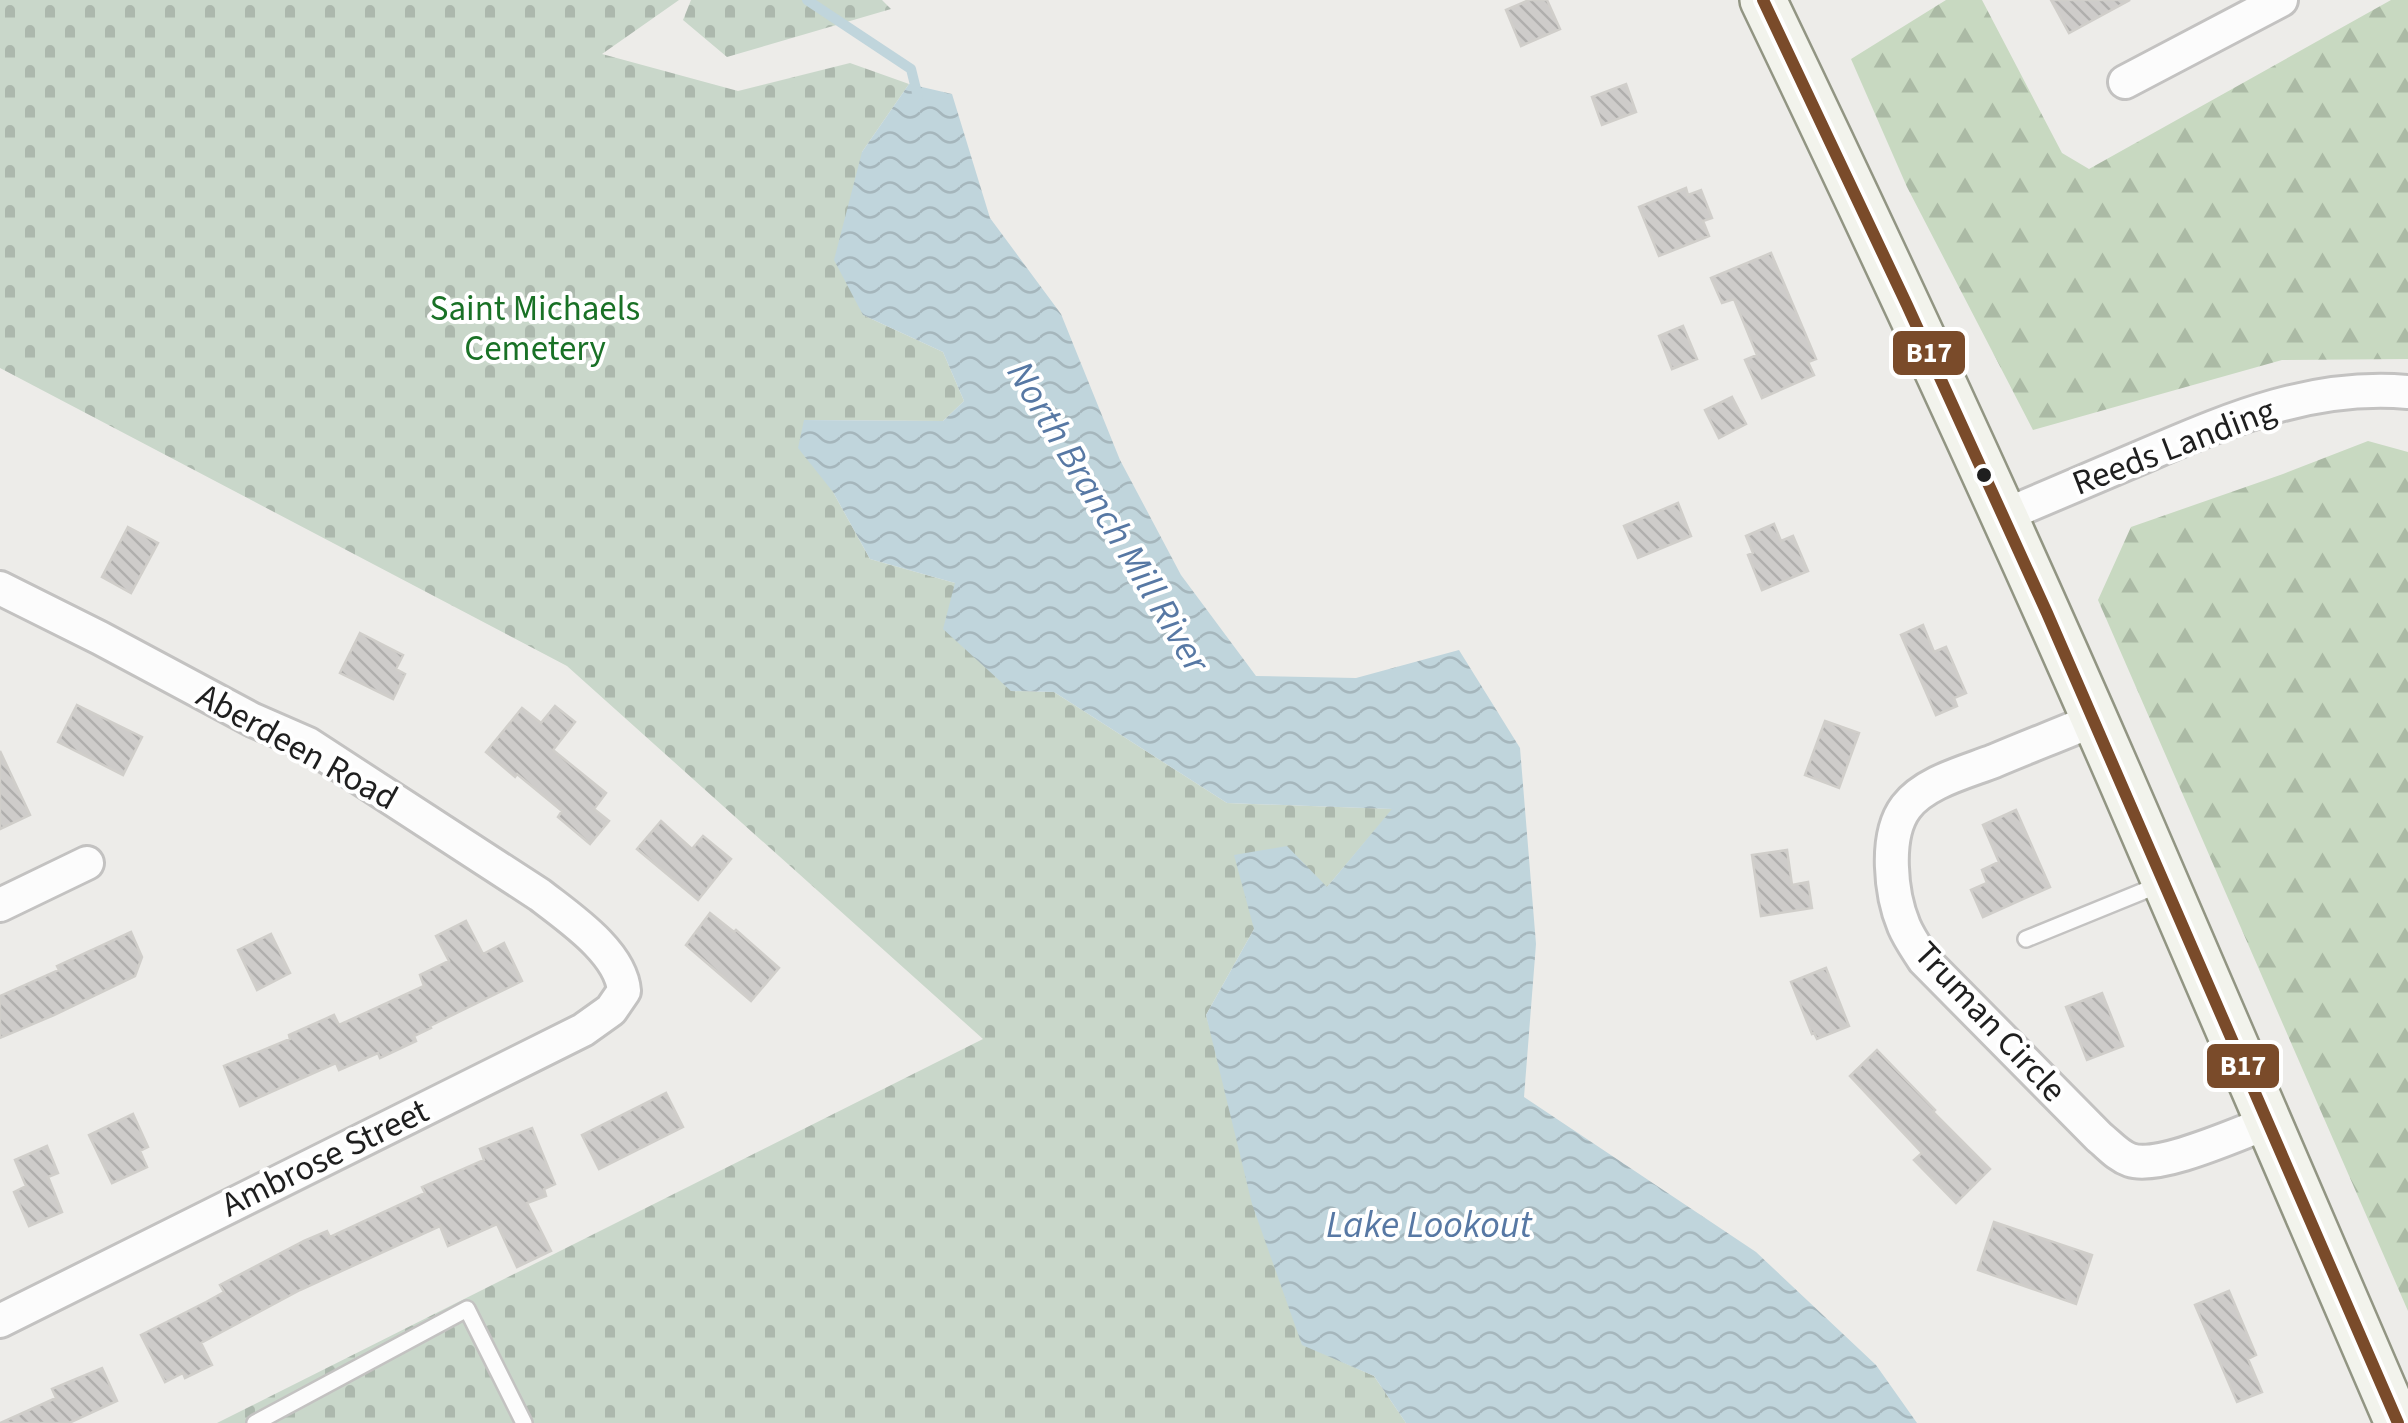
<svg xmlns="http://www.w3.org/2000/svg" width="2408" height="1423" viewBox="0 0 2408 1423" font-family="'Source Sans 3',sans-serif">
<defs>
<pattern id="forest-firs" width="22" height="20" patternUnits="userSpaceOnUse" patternTransform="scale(2.5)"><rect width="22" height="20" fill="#c8d9c1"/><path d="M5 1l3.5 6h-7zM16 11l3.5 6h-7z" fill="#abbaa5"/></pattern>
<pattern id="cemetery-stones" width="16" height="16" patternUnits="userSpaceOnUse" patternTransform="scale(2.5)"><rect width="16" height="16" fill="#c9d7ca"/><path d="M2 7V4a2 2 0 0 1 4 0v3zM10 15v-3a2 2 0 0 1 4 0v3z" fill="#acb8ad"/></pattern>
<pattern id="water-waves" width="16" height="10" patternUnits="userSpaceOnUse" patternTransform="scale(2.5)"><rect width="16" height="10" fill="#c0d5dc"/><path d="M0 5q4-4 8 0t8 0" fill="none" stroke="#a5b6bc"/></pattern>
<pattern id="building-back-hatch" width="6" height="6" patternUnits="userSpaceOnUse" patternTransform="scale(2.5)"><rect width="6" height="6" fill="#ceccca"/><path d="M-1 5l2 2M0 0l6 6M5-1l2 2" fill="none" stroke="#b0afad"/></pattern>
</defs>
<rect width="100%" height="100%" fill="#edece9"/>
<!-- forest -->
<path fill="url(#forest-firs)" d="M1946 0H1982L2062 153 2089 169 2391 0H2408V359L2282 360 2033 430 1907 187 1851 59Z
M2368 441 2408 452V1311L2098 600 2131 527 2283 474Z"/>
<!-- cemetery -->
<path fill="url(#cemetery-stones)" d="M0 0H679L602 54 738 91 850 63 909 84 862 152 863 315 943 352 964 401 943 421 804 420 833 492 870 559 955 583 1011 691 1054 692 1227 803 1393 809 1327 887 1254 929 1206 1015 1302 1344 1374 1376 1406 1423H217L983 1039 567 666 0 368Z
M691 0H882L891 9 727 57 683 20Z"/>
<!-- water -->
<path fill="url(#water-waves)" d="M909 84 952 94 990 218 1061 314 1120 460 1181 575 1256 676 1356 678 1459 650 1520 748 1536 944 1524 1097 1756 1252 1876 1365 1917 1423H1406L1374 1376 1302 1345 1252 1204 1206 1015 1254 929 1234 855 1287 846 1327 887 1392 809 1227 803 1054 692 1011 691 943 629 955 583 870 559 833 492 798 448 804 420 943 421 964 401 943 352 863 315 834 260 862 152Z"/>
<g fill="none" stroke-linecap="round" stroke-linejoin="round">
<!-- stream -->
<path stroke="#c0d5dc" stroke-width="10" d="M807 0 911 69 918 97"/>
</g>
<!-- building -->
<path fill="url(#building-back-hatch)" stroke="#d0ceca" stroke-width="2.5" d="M1529 0H1547L1560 29 1521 46 1506 10Z
M2051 0H2130L2069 33Z
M1626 84 1636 112 1602 125 1592 97Z
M1686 188 1688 195 1701 190 1712 218 1703 221 1709 236 1659 256 1639 207Z
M1771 253 1816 359 1808 362 1814 375 1762 398 1745 360 1757 355 1734 299 1722 303 1711 278Z
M1683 326 1697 359 1672 369 1659 336Z
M1732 397 1746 424 1719 438 1705 410Z
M1678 503 1691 536 1638 558 1624 526Z
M1774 524 1781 541 1793 536 1808 571 1762 590 1748 555 1753 553 1746 536Z
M128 527 158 543 131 593 102 577Z
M1923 625 1934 652 1946 647 1966 693 1954 698 1957 706 1936 715 1901 635Z
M360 633 403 655 396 669 405 674 393 699 340 673Z
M77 705 142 737 123 775 58 742Z
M555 706 575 722 553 750 606 793 594 809 609 821 590 844 558 817 562 811 517 774 515 777 486 752 522 708 541 723Z
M1825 721 1859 733 1839 788 1805 775Z
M0 751 30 815 0 829Z
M2016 810 2050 887 1983 917 1971 890 1987 883 1982 870 1999 862 1983 825Z
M661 821 692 849 703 836 731 859 698 900 637 849Z
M1787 850 1792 885 1808 882 1812 908 1761 916 1752 855Z
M710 913 734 932 736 930 779 968 751 1001 686 945Z
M466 921 483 954 504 943 522 981 430 1026 431 1028 414 1036 416 1041 380 1058 378 1053 339 1070 336 1063 240 1106 224 1066 290 1039 289 1035 334 1015 339 1025 424 986 420 975 449 961 436 936Z
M131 932 142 957 135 976 54 1015 0 1038V996L59 970 57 966Z
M271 934 290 973 257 990 238 950Z
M1826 968 1849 1026 1817 1039 1814 1033 1812 1034 1791 982Z
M2102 993 2123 1046 2087 1060 2066 1007Z
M1877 1050 1935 1110 1933 1112 1990 1169 1956 1203 1914 1160 1922 1153 1850 1076Z
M666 1093 683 1127 599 1169 582 1135Z
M133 1114 148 1147 140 1151 147 1167 112 1183 89 1135Z
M532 1128 555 1184 544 1189 546 1196 527 1203 551 1251 517 1267 497 1224 448 1246 440 1226 300 1290 201 1343 212 1365 185 1378 183 1373 165 1382 141 1335 206 1302 224 1292 220 1285 304 1241 327 1231 330 1237 425 1193 422 1187 484 1160 480 1149Z
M47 1146 58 1173 48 1177 62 1212 29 1226 14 1192 26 1186 15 1160Z
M1994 1222 2092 1255 2076 1304 1978 1270Z
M2229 1291 2256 1355 2248 1359 2262 1392 2237 1402 2195 1305Z
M102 1368 117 1401 69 1423H0L56 1398 52 1389Z"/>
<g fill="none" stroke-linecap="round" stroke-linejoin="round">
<defs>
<path id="lane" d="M2026 939 2161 884
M255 1423 467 1309 524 1423"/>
<path id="street" d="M2125 82 2281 0
M2003 516C2052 495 2102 474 2151 453 2235 417 2314 384 2408 392
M0 588 100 638 253 720 308 744 540 895C568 917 621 952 624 991L611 1010 583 1030 0 1321
M2094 720C2061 734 2027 747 1994 761 1966 772 1925 782 1906 807 1884 836 1891 895 1904 926 1909 938 1917 949 1924 960L2099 1137C2109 1145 2118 1156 2130 1160 2159 1170 2237 1134 2267 1123
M0 905 87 863"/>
<path id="secondary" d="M1763 0C1893 271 2019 543 2138 819 2225 1020 2310 1222 2398 1423"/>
</defs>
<!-- lane casing -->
<use href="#lane" stroke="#c3c2c1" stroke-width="20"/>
<!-- street casing -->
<use href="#street" stroke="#c3c2c1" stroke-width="38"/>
<!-- secondary casing -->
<use href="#secondary" stroke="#929583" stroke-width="50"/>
<!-- lane -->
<use href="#lane" stroke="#fcfcfc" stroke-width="15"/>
<!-- street -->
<use href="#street" stroke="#fcfcfc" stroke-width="32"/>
<!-- secondary -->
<use href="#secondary" stroke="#f2f3ec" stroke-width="45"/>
<defs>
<path id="bus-1" d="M1763 0 1907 305 2047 613 2398 1423"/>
</defs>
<!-- bus-1 casing -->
<use href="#bus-1" stroke="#fff" stroke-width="20"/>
<!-- bus-1 -->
<use href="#bus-1" stroke="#7a4b2a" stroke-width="12"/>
</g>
<!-- markers -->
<circle fill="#1f1f1f" stroke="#fff" stroke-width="4" cx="1984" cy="475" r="9"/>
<g text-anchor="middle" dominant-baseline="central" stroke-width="8" stroke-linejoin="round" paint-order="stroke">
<!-- park labels -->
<g font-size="35" fill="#197126" stroke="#fff">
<text x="535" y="309">Saint Michaels<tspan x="535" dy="40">Cemetery</tspan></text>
</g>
<!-- street labels -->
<g font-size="35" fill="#1f1f1f" stroke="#fff">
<text transform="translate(2174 447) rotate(-21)">Reeds Landing</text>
<text transform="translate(297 747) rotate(29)">Aberdeen Road</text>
<text transform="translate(1990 1022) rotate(47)">Truman Circle</text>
<text transform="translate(325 1158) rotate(-26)">Ambrose Street</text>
</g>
<!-- water labels -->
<g font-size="38" font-style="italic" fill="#5778a4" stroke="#fff">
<text transform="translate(1108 517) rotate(59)">North Branch Mill River</text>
<text x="1429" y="1225">Lake Lookout</text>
</g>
</g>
<g stroke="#fff" stroke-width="4">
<rect x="1891" y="329" width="76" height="48" rx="10" fill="#7a4b2a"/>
<rect x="2205" y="1042" width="76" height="48" rx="10" fill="#7a4b2a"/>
</g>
<g font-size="28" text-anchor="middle" font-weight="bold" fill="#fff">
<text x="1929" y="362">B17</text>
<text x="2243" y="1075">B17</text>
</g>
</svg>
